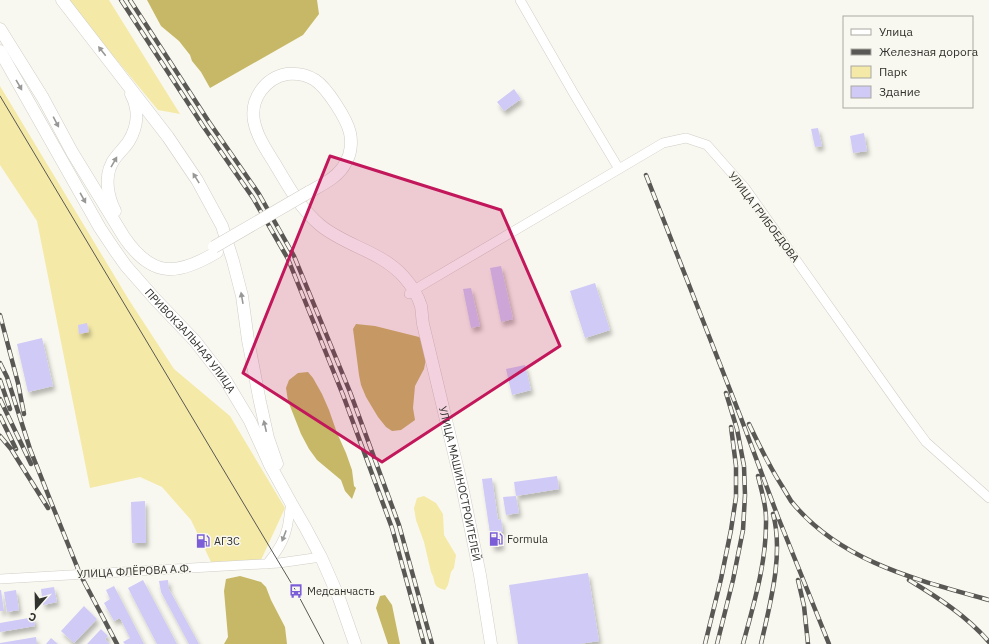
<svg xmlns="http://www.w3.org/2000/svg" width="989" height="644" viewBox="0 0 989 644" font-family="'IBM Plex Sans',sans-serif">
<defs>
<filter id="shadow"><feDropShadow dx="2.5" dy="4.5" stdDeviation="2" flood-color="#0004"/></filter>
</defs>
<rect width="100%" height="100%" fill="#f9f8f0"/>
<!-- green -->
<path fill="#f4e9a7" d="M67 0H109L180 114 158 110Z
M0 86 129 300 174 369 230 416 285 508 261 560 211 562 191 520 162 487 140 477 90 488 37 221 0 165Z
M424 496 436 503 443 514 444 535 456 555 454 568 451 572 448 585 445 590C431 586 437 583 431 572L424 542 416 520 414 508 417 498Z"/>
<!-- forest -->
<path fill="#c6b867" d="M147 0H317L319 14 303 35 210 88 201 72 192 61 190 55 179 41 161 26Z
M356 324 375 326 419 337 424 342 426 359 424 369 415 386 413 408 415 420 401 430 392 431 386 427 378 417 366 397 361 385 359 375 353 329Z
M308 372 313 378 322 394 329 410 337 433 346 453 352 470 354 486 356 488 352 499 345 491 341 480 317 460 309 449 301 434 288 401 286 388 289 380 298 373Z
M240 576 261 582 266 587 271 600 285 627 287 644H224L228 637 224 591 226 579Z
M385 595 392 605 400 644H388L376 608 380 596Z"/>
<!-- building -->
<path fill="#d0caf7" filter="url(#shadow)" d="M514 89 521 99 504 111 497 102Z
M818 128 822 146 815 147 811 129Z
M864 133 867 151 853 153 850 136Z
M501 266 513 319 501 322 490 268Z
M595 283 610 330 585 338 570 291Z
M471 288 480 326 471 328 463 289Z
M87 323 89 332 79 334 78 325Z
M42 338 53 386 28 392 17 344Z
M525 365 531 390 512 395 506 369Z
M557 476 559 489 516 496 514 482Z
M492 478 498 520 501 519 503 532H500L502 546 492 547 482 479Z
M516 496 519 513 506 515 503 497Z
M145 501 146 543H132L131 502Z
M588 573 599 641 579 644H518L509 585Z
M143 580 177 644H157L128 588Z
M168 580 169 589 199 644H189L161 592 159 581Z
M114 586 144 644H125L123 642 130 638 120 618 114 621 104 603 110 599 106 590Z
M54 587 57 602 43 605 41 589Z
M0 590H1L4 611H0Z
M16 590 19 610 7 612 4 592Z
M84 606 97 619 74 643 61 631Z
M34 617 35 626 0 632V623Z
M101 629 108 636 105 639 110 644H87Z
M36 637 37 644H0V643Z
M51 638 58 644H46Z"/>
<g fill="none" stroke-linecap="round" stroke-linejoin="round">
<defs>
<path id="minor" d="M520 0 574 94 619 169
M409 294 419 287 663 143 686 138 707 145 745 188 901 408 926 442 989 498
M267 564C276 553 284 542 287 528 289 520 289 512 291 503
M0 579 279 563 321 557"/>
<g id="major">
<path d="M62 0 168 137 197 180 222 226 233 261 242 296 248 340 260 402 268 438 277 464"/>
<path d="M0 29 43 98 72 152 124 237C152 278 177 276 217 252"/>
<path id="s1" d="M0 51 100 228 114 249 126 266 155 299 195 341 226 381 250 421 270 465 291 503 305 527 321 557 339 598 355 644"/>
<path id="s2" d="M309 192C323 184 339 177 346 162 351 154 352 142 350 133 347 119 327 88 315 80 307 75 297 73 287 74 265 78 250 99 254 121 257 137 267 151 275 164 288 186 300 208 320 225 345 246 381 251 404 277 411 285 418 296 421 306 422 312 422 318 423 324L463 491 480 575 491 644"/>
<path d="M115 211C108 197 104 178 112 163 116 155 124 149 129 141 138 126 139 109 131 94"/>
</g>
</defs>
<!-- minor casing -->
<use href="#minor" stroke="#d0cec6" stroke-width="10"/>
<!-- major casing -->
<use href="#major" stroke="#d0cec6" stroke-width="13"/>
<!-- minor -->
<use href="#minor" stroke="#fff" stroke-width="9"/>
<!-- major -->
<use href="#major" stroke="#fff" stroke-width="12"/>
<!-- tram -->
<path stroke="#595854" stroke-width="1" d="M0 96 275 556 296 591 324 644"/>
<defs>
<path id="rail" d="M121 0 203 126 253 198 288 259 343 395 392 528 424 644
M130 0 209 122 259 194 294 256 350 392 399 525 432 644
M646 175 741 418 778 517 829 644
M0 315 18 383 24 414
M0 363 7 377 30 449 51 502 80 574 117 644
M0 380 10 409
M0 399 31 464
M0 416 16 449
M749 424C759 445 769 466 782 486 785 491 788 496 791 501 840 562 918 580 989 600
M0 436 11 449 48 508
M798 580 804 606 808 644
M909 580C937 597 967 616 989 642
M705 644 721 579 731 530 736 497V466L731 427
M717 644 733 580 743 530 745 495 744 466 737 429 726 393
M743 644C754 603 767 561 766 518 766 504 761 489 758 476
M761 644C770 604 784 554 773 514"/>
</defs>
<!-- rail casing -->
<use href="#rail" stroke="#595854" stroke-width="4.5"/>
<!-- rail -->
<use href="#rail" stroke="#f9f8f0" stroke-width="3" stroke-dasharray="9" stroke-linecap="butt"/>
<defs>
<path id="major-bridge" d="M214 247 309 192"/>
</defs>
<!-- major-bridge casing -->
<use href="#major-bridge" stroke="#d0cec6" stroke-width="13" stroke-linecap="butt"/>
<!-- major-bridge -->
<use href="#major-bridge" stroke="#fff" stroke-width="12"/>
</g>
<!-- one-way arrows -->
<defs><path id="oneway-solid" d="M-6-.8H1V-3.2L6.5 0L1 3.2V.8H-6Z"/></defs>
<g fill="#989896">
<use href="#oneway-solid" transform="translate(102 51) rotate(-128)"/>
<use href="#oneway-solid" transform="translate(19 85) rotate(60)"/>
<use href="#oneway-solid" transform="translate(56 122) rotate(62)"/>
<use href="#oneway-solid" transform="translate(114 162) rotate(-60)"/>
<use href="#oneway-solid" transform="translate(196 178) rotate(-122)"/>
<use href="#oneway-solid" transform="translate(83 198) rotate(61)"/>
<use href="#oneway-solid" transform="translate(242 298) rotate(-100)"/>
<use href="#oneway-solid" transform="translate(265 426) rotate(-103)"/>
<use href="#oneway-solid" transform="translate(284 536) rotate(111)"/>
</g>
<!-- marked area -->
<path fill="#c2185b" fill-opacity="0.2" stroke="#c2185b" stroke-width="3" stroke-linejoin="round" d="M330 156 501 210 560 346 382 462 243 373Z"/>
<!-- icons -->
<defs>
<symbol id="fuel-bare" viewBox="-9 -9 18 18"><path d="M-5.5-6h7V0h2V4h1.3V-2.5L3-4.5l.8-.8L6-3V5H2.5V1h-1V6h-7ZM-4.2-4.7v3.2H.2V-4.7Z" fill="#7a5dd7" stroke="#f9f8f0" stroke-width="2.5" paint-order="stroke"/></symbol>
<symbol id="bus-bare" viewBox="-9 -9 18 18"><path d="M-5-6H5V4H4V6H2V4H-2V6H-4V4H-5ZM-3.5-4V0h7V-4ZM-3.5 1.2v1.5H-2V1.2ZM2 1.2v1.5H3.5V1.2Z" fill="#7a5dd7" stroke="#f9f8f0" stroke-width="2.5" paint-order="stroke"/></symbol>
</defs>
<g fill-rule="evenodd">
<use href="#fuel-bare" x="486" y="529" width="20" height="20"/>
<use href="#fuel-bare" x="193" y="531" width="20" height="20"/>
<use href="#bus-bare" x="286" y="581" width="20" height="20"/>
</g>
<g text-anchor="middle" dominant-baseline="central" stroke-width="3" stroke-linejoin="round" paint-order="stroke">
<!-- street labels -->
<g font-size="11" fill="#31312d" stroke="#f9f8f0">
<text transform="translate(764 217) rotate(53)">УЛИЦА ГРИБОЕДОВА</text>
<text stroke="none"><textPath href="#s1" startOffset="348">ПРИВОКЗАЛЬНАЯ УЛИЦА</textPath></text>
<text stroke="none"><textPath href="#s2" startOffset="675">УЛИЦА МАШИНОСТРОИТЕЛЕЙ</textPath></text>
<text transform="translate(134 571) rotate(-3)">УЛИЦА ФЛЁРОВА А.Ф.</text>
</g>
<!-- poi labels -->
<g font-size="11" fill="#31312d" stroke="#f9f8f0" text-anchor="start">
<text x="507" y="539">Formula</text>
<text x="214" y="541">АГЗС</text>
<text x="307" y="591">Медсанчасть</text>
</g>
</g>
<!-- legend -->
<rect x="843" y="16" width="130" height="92" fill="#f9f8f0" stroke="#a9a8a2"/>
<rect x="851" y="29" width="20" height="6" fill="#ffffff" stroke="#a9a8a2"/>
<text x="879" y="36" font-size="12" fill="#31312d">Улица</text>
<rect x="851" y="49" width="20" height="6" fill="#595854" stroke="#a9a8a2"/>
<text x="879" y="56" font-size="12" fill="#31312d">Железная дорога</text>
<rect x="851" y="66" width="20" height="12" fill="#f4e9a7" stroke="#a9a8a2"/>
<text x="879" y="76" font-size="12" fill="#31312d">Парк</text>
<rect x="851" y="86" width="20" height="12" fill="#d0caf7" stroke="#a9a8a2"/>
<text x="879" y="96" font-size="12" fill="#31312d">Здание</text>
<!-- north arrow -->
<g transform="translate(36 608) rotate(200)" stroke="#f9f8f0" stroke-width="3" paint-order="stroke">
<path d="M0-3L7 15L0 10L-7 15Z" fill="#31312d"/>
<text y="-6" font-size="11" font-weight="bold" text-anchor="middle" fill="#31312d">С</text>
</g>
</svg>
